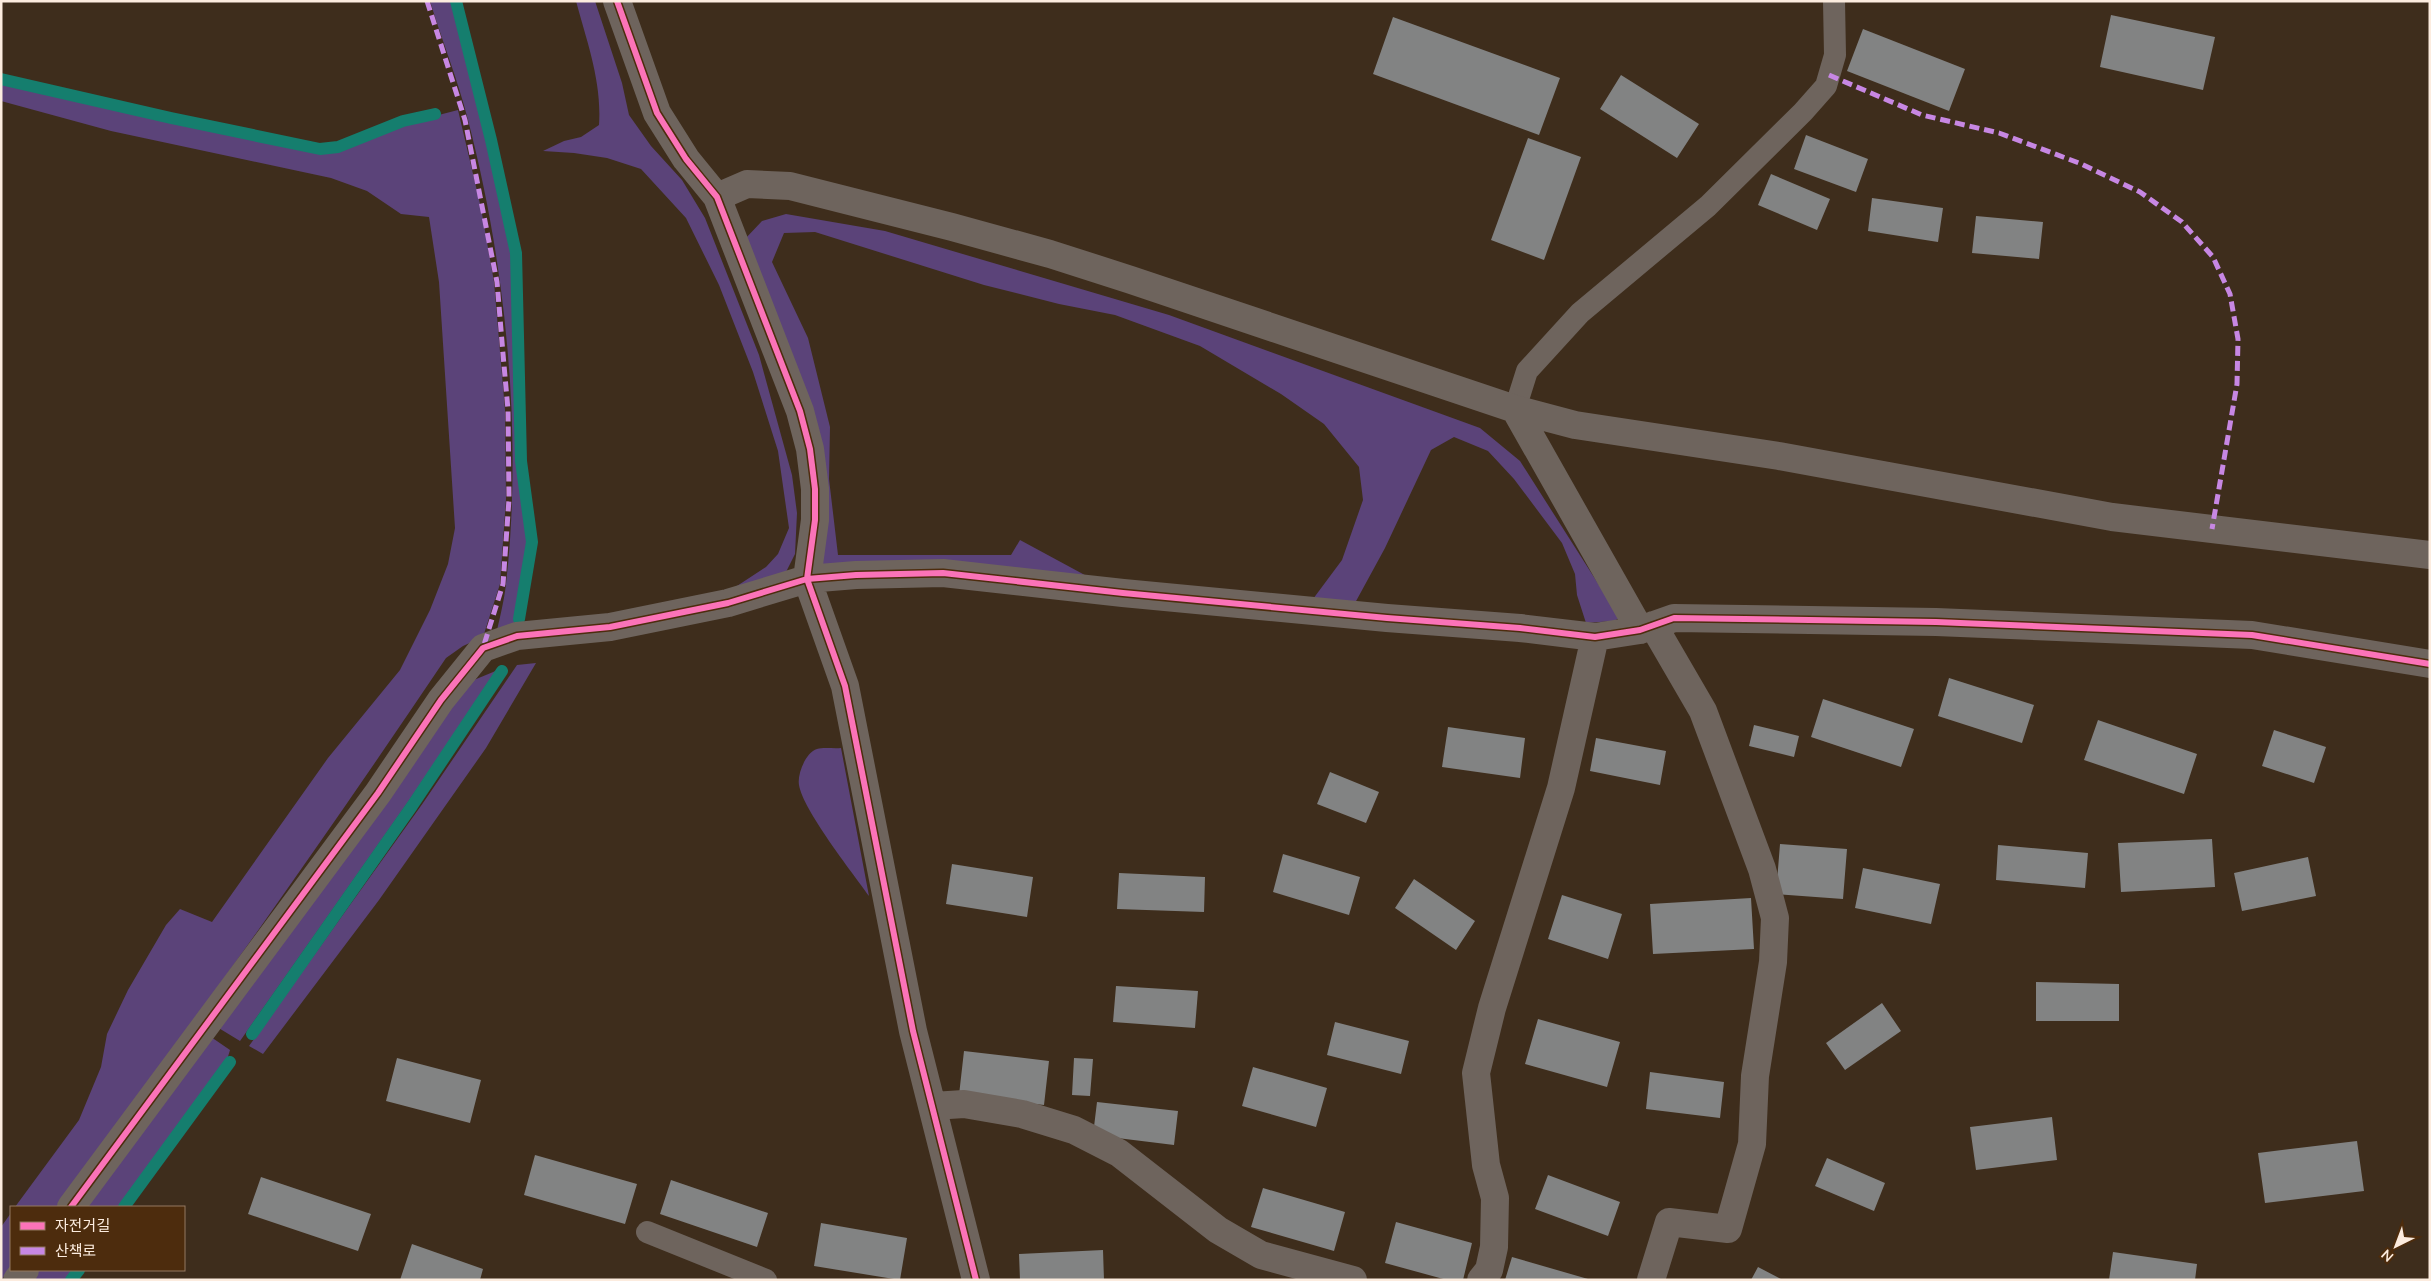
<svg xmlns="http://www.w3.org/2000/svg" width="2431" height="1281" viewBox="0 0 2431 1281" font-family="'Nunito Sans','Noto Sans KR',sans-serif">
<rect width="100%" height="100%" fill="#3e2d1c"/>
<!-- green -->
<path fill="#5b4379" d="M430 1H454L488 141 512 253 517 350 518 462 529 542 512 633 495 639C499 621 504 602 506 584 523 433 506 266 468 120 458 80 442 41 430 1Z
M576 1H595L622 83 629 115 651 146 682 180 705 218 759 355 792 475 797 513 795 554 785 574 711 603 766 567 778 554 789 528 778 451 753 372 719 285 686 218 641 169 607 158 574 153 543 151 564 141 581 137 599 125C602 82 587 42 576 1Z
M1 82 171 121 320 152 338 151 404 124 458 110 481 208 494 282 505 410 506 499 500 584 483 637 463 646 446 658C321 844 191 1027 58 1207H15L79 1120 101 1067 107 1034 128 990 166 925 180 909 212 922 328 758 400 670 430 610 448 564 455 528 439 282 429 217 401 214 367 191 331 178 111 131 1 101Z
M786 214 885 231 1169 315 1480 428 1520 461 1620 618 1613 621 1586 623 1577 595 1575 574 1562 543 1514 479 1488 451 1454 437 1431 450 1385 548 1355 603 1313 599 1342 560 1363 500 1359 467 1324 424 1281 394 1200 346 1115 315 1059 304 984 285 815 232 784 233 772 262 808 338 830 427 829 479 838 555H1011L1020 540 1094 580 821 568 820 514 745 239 762 221Z
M536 663 486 748 379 900 263 1054 249 1046 423 803 517 665Z
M498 670 408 802 240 1041 217 1027 469 682Z
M841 748 869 896C852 872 803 810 799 785 797 774 806 752 817 749 824 747 834 749 841 748Z
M211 1037 230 1050 227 1060 120 1207H86Z
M11 1213V1268L1 1280V1227Z
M39 1270H75L68 1280H32Z"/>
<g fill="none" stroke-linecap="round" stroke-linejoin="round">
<!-- stream -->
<path stroke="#157e6e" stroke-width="12" d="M456 1 491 140 516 253 521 461 532 542 519 619
M1 79 171 118 320 149 338 147 403 121 435 114
M252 1034 412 806 502 671
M124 1207 230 1062
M71 1280 79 1270"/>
</g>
<!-- building -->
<path fill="#828383" d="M2111 15 2215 37 2203 90 2100 67Z
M1393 17 1560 78 1539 135 1373 74Z
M1863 29 1965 69 1949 111 1847 71Z
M1621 75 1699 124 1677 158 1600 109Z
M1806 135 1868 159 1856 192 1794 169Z
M1528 138 1581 157 1544 260 1491 240Z
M1771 174 1830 199 1817 230 1758 205Z
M1872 198 1943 208 1938 242 1868 231Z
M1976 216 2043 222 2039 259 1972 253Z
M1949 678 2034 705 2022 743 1938 716Z
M1823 699 1914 729 1901 767 1811 737Z
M2098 720 2197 754 2184 794 2084 760Z
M1754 725 1799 736 1794 757 1749 746Z
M1448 727 1525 738 1520 778 1442 767Z
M2274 730 2326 747 2314 783 2262 766Z
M1596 738 1666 751 1660 785 1590 771Z
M1330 772 1379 792 1366 823 1317 804Z
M2212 839 2215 887 2121 892 2118 843Z
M1780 844 1847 849 1843 899 1776 894Z
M1998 845 2088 853 2085 888 1996 880Z
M1283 854 1360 877 1349 915 1273 892Z
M2308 857 2316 896 2242 911 2234 873Z
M952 864 1033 877 1027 917 946 904Z
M1863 868 1940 884 1931 924 1855 908Z
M1119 873 1205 877 1204 912 1117 909Z
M1414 879 1475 921 1456 950 1395 908Z
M1562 895 1622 914 1608 959 1548 939Z
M1751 898 1754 949 1653 954 1650 904Z
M2036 982 2119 984V1021H2036Z
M1116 986 1198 991 1195 1028 1113 1022Z
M1882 1003 1901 1031 1845 1070 1826 1043Z
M1538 1019 1620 1042 1607 1087 1525 1064Z
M1335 1022 1409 1041 1401 1074 1327 1055Z
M964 1051 1049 1061 1044 1105 959 1095Z
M397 1058 481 1080 470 1123 386 1101Z
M1074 1058 1093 1059 1090 1096 1072 1095Z
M1253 1067 1327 1088 1316 1127 1242 1106Z
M1650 1072 1724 1082 1720 1118 1646 1109Z
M1097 1102 1178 1111 1174 1145 1093 1135Z
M2052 1117 2057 1160 1976 1170 1970 1127Z
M2357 1141 2364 1191 2265 1203 2258 1153Z
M535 1155 637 1184 625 1224 524 1195Z
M1827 1158 1885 1183 1874 1211 1815 1186Z
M1548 1175 1620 1202 1608 1236 1535 1209Z
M261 1177 371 1214 358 1251 248 1214Z
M671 1180 768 1213 757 1247 660 1214Z
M1263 1188 1345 1212 1334 1251 1251 1227Z
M1396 1222 1472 1243 1463 1280H1447L1385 1263Z
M821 1223 907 1238 900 1280 814 1266Z
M412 1244 483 1269 480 1280H400Z
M1103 1250 1104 1280H1020L1019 1254Z
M2113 1252 2197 1264 2195 1280H2109Z
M1512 1257 1588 1279V1280H1505Z
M1758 1267 1783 1280H1751Z"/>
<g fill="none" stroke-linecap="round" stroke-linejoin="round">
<!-- service -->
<path stroke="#6e645d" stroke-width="22" d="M1515 409 1527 371 1580 313 1708 206 1803 112 1826 86 1835 55 1834 1
M647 1232 766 1280"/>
<!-- minor -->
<path stroke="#6e645d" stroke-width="28" d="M617 1 657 113 686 159 717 197 800 411 810 449 815 489V520L807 579 845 686 913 1031 976 1280
M717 197 747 184 790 186 952 227 1050 254 1131 280 1515 409 1575 425 1779 456 2112 517 2430 555
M1515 409 1640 630
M933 1106 964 1104 1022 1114 1074 1130 1119 1153 1218 1230 1261 1255 1353 1280
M71 1207 378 793 441 700 483 648 517 636 610 627 728 603 807 579 856 575 943 573 1123 593 1387 618 1520 628 1595 637 1640 630 1674 618 1936 622 2252 635 2430 664
M17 1280 25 1270
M1481 1280 1489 1270 1494 1247 1495 1198 1486 1165 1476 1073 1492 1008 1561 788 1595 637
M1651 1280 1669 1222 1728 1229 1752 1144 1755 1076 1773 962 1775 918 1762 869 1703 711 1653 625"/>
<!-- quiet -->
<path stroke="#c787e3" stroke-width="5" stroke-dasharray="10 5" stroke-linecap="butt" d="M427 1 465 120 497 282 503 354 508 410 509 499 503 584 483 648
M1829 75 1922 115 1999 133 2079 163 2140 192 2182 222 2213 257 2230 294 2238 339 2237 384 2212 529"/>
<defs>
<path id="cycleway" d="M617 1 657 113 686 159 717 197 800 411 810 449 815 489V520L807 579 845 686 913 1031 976 1280
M71 1207 378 793 441 700 483 648 517 636 610 627 728 603 807 579 856 575 943 573 1123 593 1387 618 1520 628 1595 637 1640 630 1674 618 1936 622 2252 635 2430 664"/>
</defs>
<!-- cycleway casing -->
<use href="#cycleway" stroke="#4d2c0d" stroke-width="9"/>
<!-- cycleway -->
<use href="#cycleway" stroke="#fb73b8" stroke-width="6"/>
</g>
<!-- border -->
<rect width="2431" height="1281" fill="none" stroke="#fcecdf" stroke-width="5"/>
<!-- legend -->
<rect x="10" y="1206" width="175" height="65" fill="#4d2c0d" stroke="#937961"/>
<rect x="20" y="1222" width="25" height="8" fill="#fb73b8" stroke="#937961"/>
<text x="55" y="1231" font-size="15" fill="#fcecdf">자전거길</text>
<rect x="20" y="1247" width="25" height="8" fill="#c787e3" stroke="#937961"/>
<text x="55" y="1256" font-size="15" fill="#fcecdf">산책로</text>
<!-- north arrow -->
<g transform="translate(2396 1246) rotate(222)" stroke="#4d2c0d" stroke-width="4" paint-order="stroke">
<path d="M0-4L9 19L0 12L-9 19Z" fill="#fcecdf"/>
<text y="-8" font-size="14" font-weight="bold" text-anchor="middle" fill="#fcecdf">N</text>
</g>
</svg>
